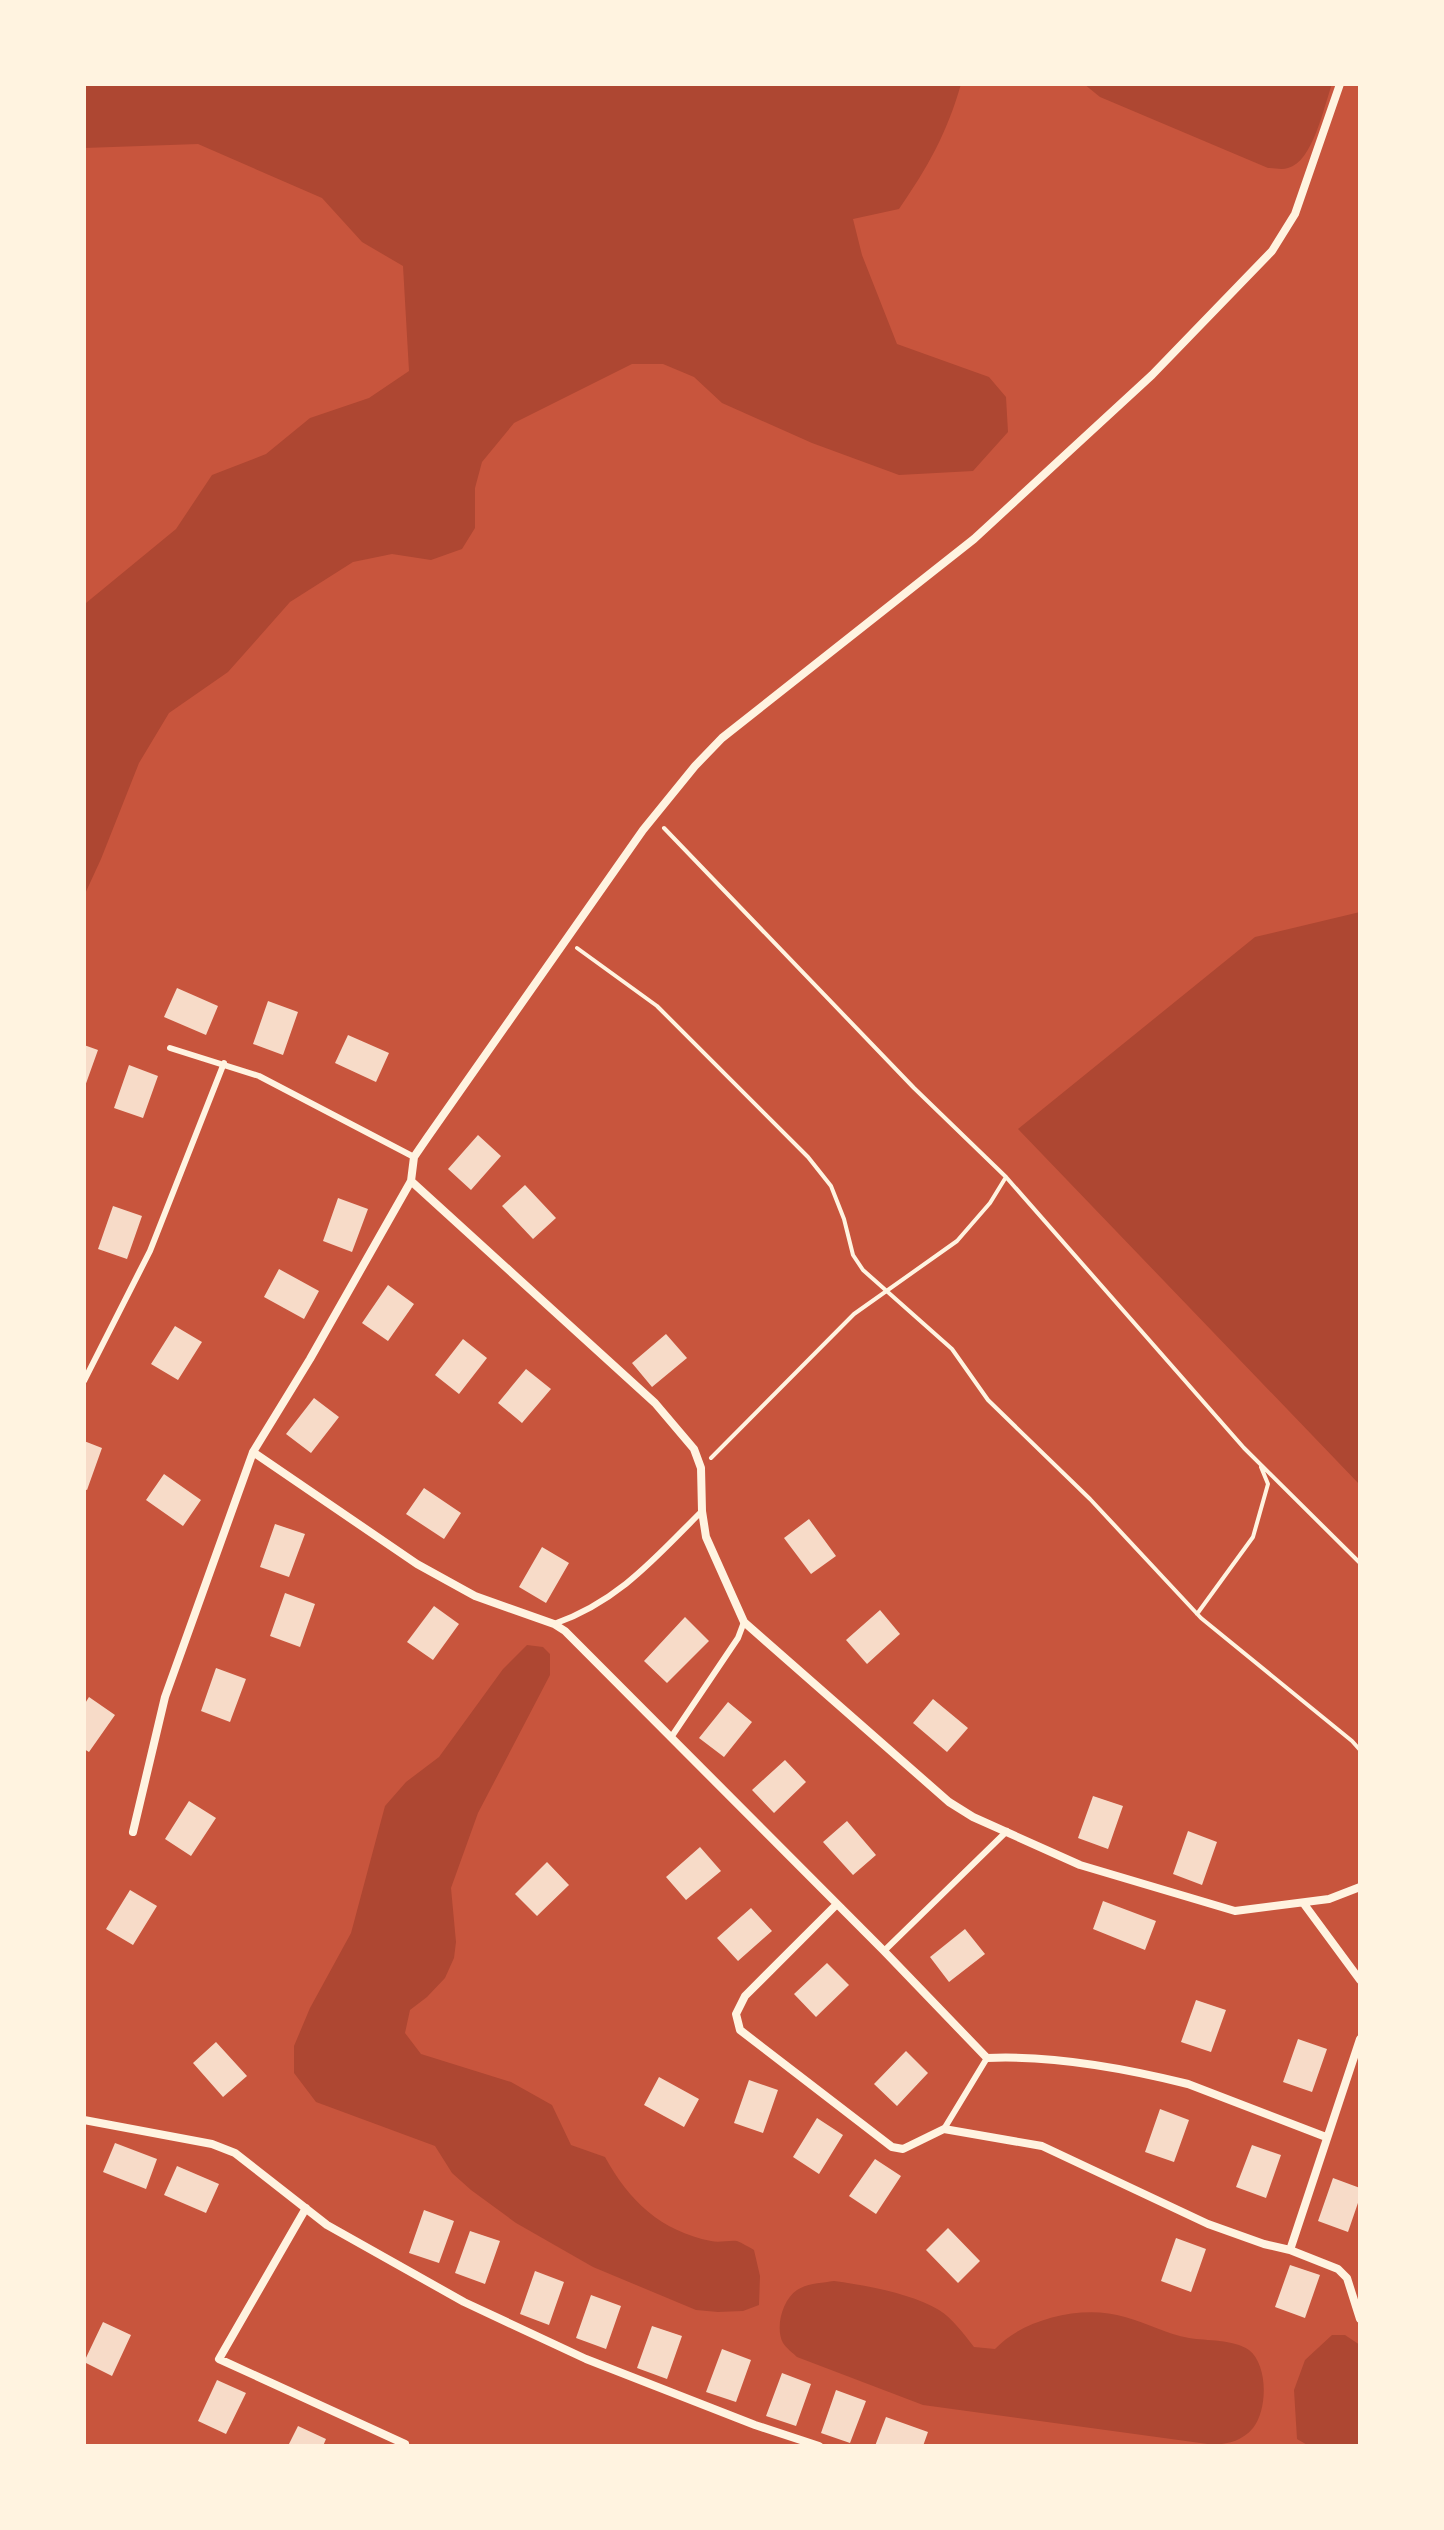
<svg xmlns="http://www.w3.org/2000/svg" width="1444" height="2530" viewBox="0 0 1444 2530" font-family="Inter,sans-serif">
<rect width="100%" height="100%" fill="#c8553d"/>
<!-- green -->
<path fill="#ae4732" d="M84 84H961C947 133 928 167 899 209L853 219 862 255 897 344 989 377 1006 397 1008 432 973 471 899 475 812 443 722 403 694 377 663 364H632L514 423 482 462 475 488V528L462 549 431 560 392 554 353 562 290 602 228 672 169 713 139 763 101 859 84 896 86 603 176 529 212 475 266 454 310 418 369 398 409 371 403 266 362 242 322 198 198 144 84 148Z
M1084 84H1332C1324 106 1313 162 1288 168 1282 170 1274 168 1268 168L1100 97Z
M1360 912V1485L1018 1129 1255 937Z
M527 1645 543 1647 550 1654V1675L478 1813 451 1888 456 1942 454 1958 445 1978 427 1997 410 2010 405 2033 421 2054 511 2082 552 2105 571 2145 605 2157C629 2201 661 2231 711 2241 719 2243 729 2240 737 2241 742 2243 749 2247 754 2250L760 2276 759 2305 743 2311 718 2312 696 2310 593 2267 516 2223 471 2190 452 2173 435 2146 316 2102 294 2073V2046L310 2008 351 1933 385 1806 406 1782 439 1757 503 1669Z
M834 2281C865 2285 913 2294 939 2310 953 2319 963 2333 974 2347L995 2349C1024 2318 1084 2304 1125 2317 1147 2323 1167 2334 1189 2338 1207 2341 1233 2339 1249 2350 1268 2365 1268 2409 1253 2428 1242 2441 1230 2443 1215 2445L923 2405 797 2357C793 2353 786 2348 783 2343 775 2328 782 2300 797 2290 808 2283 822 2283 834 2281Z
M1332 2335H1345L1360 2345V2446H1309L1297 2439 1294 2390 1305 2360Z"/>
<!-- building -->
<path fill="#f7dbc8" d="M177 988 218 1006 206 1035 164 1017Z
M268 1001 298 1012 283 1055 253 1044Z
M348 1035 389 1053 376 1082 335 1063Z
M84 1045 98 1050 84 1089Z
M129 1065 158 1076 143 1118 114 1108Z
M478 1135 501 1156 471 1190 448 1169Z
M525 1185 556 1218 533 1239 502 1206Z
M338 1198 368 1209 352 1252 323 1241Z
M113 1206 142 1216 127 1259 98 1249Z
M279 1269 319 1291 304 1319 264 1297Z
M388 1285 414 1304 388 1341 362 1323Z
M175 1326 202 1342 178 1380 151 1364Z
M666 1334 687 1358 652 1387 632 1363Z
M463 1339 487 1358 459 1394 435 1375Z
M526 1369 551 1389 522 1423 498 1403Z
M314 1398 339 1417 311 1453 286 1434Z
M84 1441 102 1448 87 1490 84 1489Z
M164 1474 201 1500 183 1526 146 1500Z
M424 1488 461 1513 444 1539 406 1514Z
M809 1519 836 1556 811 1574 784 1538Z
M275 1524 305 1534 289 1577 260 1567Z
M542 1547 569 1563 546 1603 519 1587Z
M285 1593 315 1604 300 1647 270 1636Z
M434 1606 459 1624 433 1660 407 1642Z
M880 1610 900 1634 867 1664 846 1640Z
M685 1617 709 1641 667 1683 644 1661Z
M216 1668 246 1679 230 1722 201 1711Z
M89 1697 115 1715 89 1752 84 1749V1705Z
M933 1699 968 1728 947 1752 913 1723Z
M728 1702 752 1722 724 1757 699 1738Z
M785 1760 806 1782 774 1813 752 1790Z
M1093 1796 1123 1806 1108 1849 1078 1838Z
M189 1801 216 1818 191 1856 165 1839Z
M847 1821 876 1855 853 1875 823 1842Z
M1188 1831 1217 1842 1202 1885 1173 1874Z
M700 1847 721 1871 686 1900 666 1877Z
M547 1862 569 1885 537 1916 515 1894Z
M130 1890 157 1906 133 1945 106 1929Z
M1103 1901 1156 1921 1145 1950 1093 1929Z
M751 1908 772 1931 738 1961 717 1938Z
M965 1929 985 1954 949 1982 930 1957Z
M827 1963 849 1985 816 2017 794 1994Z
M1196 2000 1226 2010 1211 2052 1181 2042Z
M1298 2039 1327 2049 1312 2092 1283 2082Z
M216 2042 247 2076 223 2097 193 2063Z
M906 2051 928 2073 897 2106 874 2084Z
M659 2077 699 2099 684 2127 644 2105Z
M749 2080 778 2090 763 2133 734 2123Z
M1160 2109 1189 2120 1174 2162 1145 2152Z
M817 2118 843 2135 819 2174 793 2157Z
M115 2143 157 2159 146 2189 103 2172Z
M1252 2145 1281 2155 1266 2198 1236 2187Z
M875 2159 901 2176 876 2214 849 2196Z
M177 2166 219 2184 206 2213 164 2195Z
M1333 2178 1360 2188V2197L1348 2232 1318 2221Z
M424 2210 454 2221 439 2263 409 2253Z
M948 2228 980 2261 958 2283 926 2250Z
M470 2231 500 2241 485 2284 455 2273Z
M1176 2238 1206 2249 1191 2292 1161 2281Z
M1290 2265 1320 2275 1305 2318 1275 2307Z
M535 2271 564 2282 549 2325 520 2314Z
M591 2295 621 2306 606 2349 576 2338Z
M103 2322 131 2335 112 2376 84 2362Z
M652 2326 682 2336 667 2379 637 2368Z
M722 2349 751 2360 736 2402 706 2392Z
M782 2373 811 2384 796 2426 766 2416Z
M217 2380 246 2393 226 2434 198 2421Z
M836 2390 866 2401 850 2443 821 2433Z
M886 2417 928 2432 923 2446H875Z
M298 2426 326 2439 323 2446H288Z"/>
<g fill="none" stroke-linecap="round" stroke-linejoin="round">
<!-- path -->
<path stroke="#fff3e0" stroke-width="4" d="M664 828 914 1088 1006 1177 1244 1448 1360 1563
M577 948 657 1006 808 1157 831 1186 844 1219 853 1255 863 1270 952 1349 988 1400 1090 1499 1201 1618 1352 1741 1360 1750
M711 1458 854 1314 957 1241 990 1203 1006 1177
M1197 1614 1253 1537 1268 1484 1261 1467"/>
<!-- service -->
<path stroke="#fff3e0" stroke-width="6" d="M170 1048 259 1076 414 1157
M84 1381 150 1251 224 1063
M554 1624C619 1601 655 1558 702 1511
M672 1736 738 1638 744 1622
M884 1951 1007 1831
M944 2129 987 2058"/>
<!-- minor -->
<path stroke="#fff3e0" stroke-width="8" d="M411 1181 655 1403 694 1449 701 1468 702 1511 706 1537 744 1622 949 1802 973 1817 1080 1865 1235 1911 1329 1899 1360 1887
M253 1452 417 1564 475 1596 554 1624 565 1631 884 1951 987 2058C1054 2055 1124 2068 1188 2084L1326 2137
M133 1832 165 1697 253 1452 310 1359 411 1181 414 1157 427 1138 643 830 695 766 722 738 974 539 1152 375 1272 251 1295 214 1340 84
M837 1904 745 1996 736 2014 740 2030 892 2147 903 2149 944 2129 1042 2146 1208 2224 1264 2244 1290 2250 1338 2269 1347 2278 1360 2319
M1304 1904 1360 1980
M84 2120 212 2144 235 2153 327 2225 464 2302 586 2359 755 2425 819 2446
M306 2208 219 2359 405 2444
M1290 2250 1360 2039"/>
</g>
<!-- border -->
<rect width="1444" height="2530" fill="none" stroke="#fff3e0" stroke-width="172"/>
</svg>
